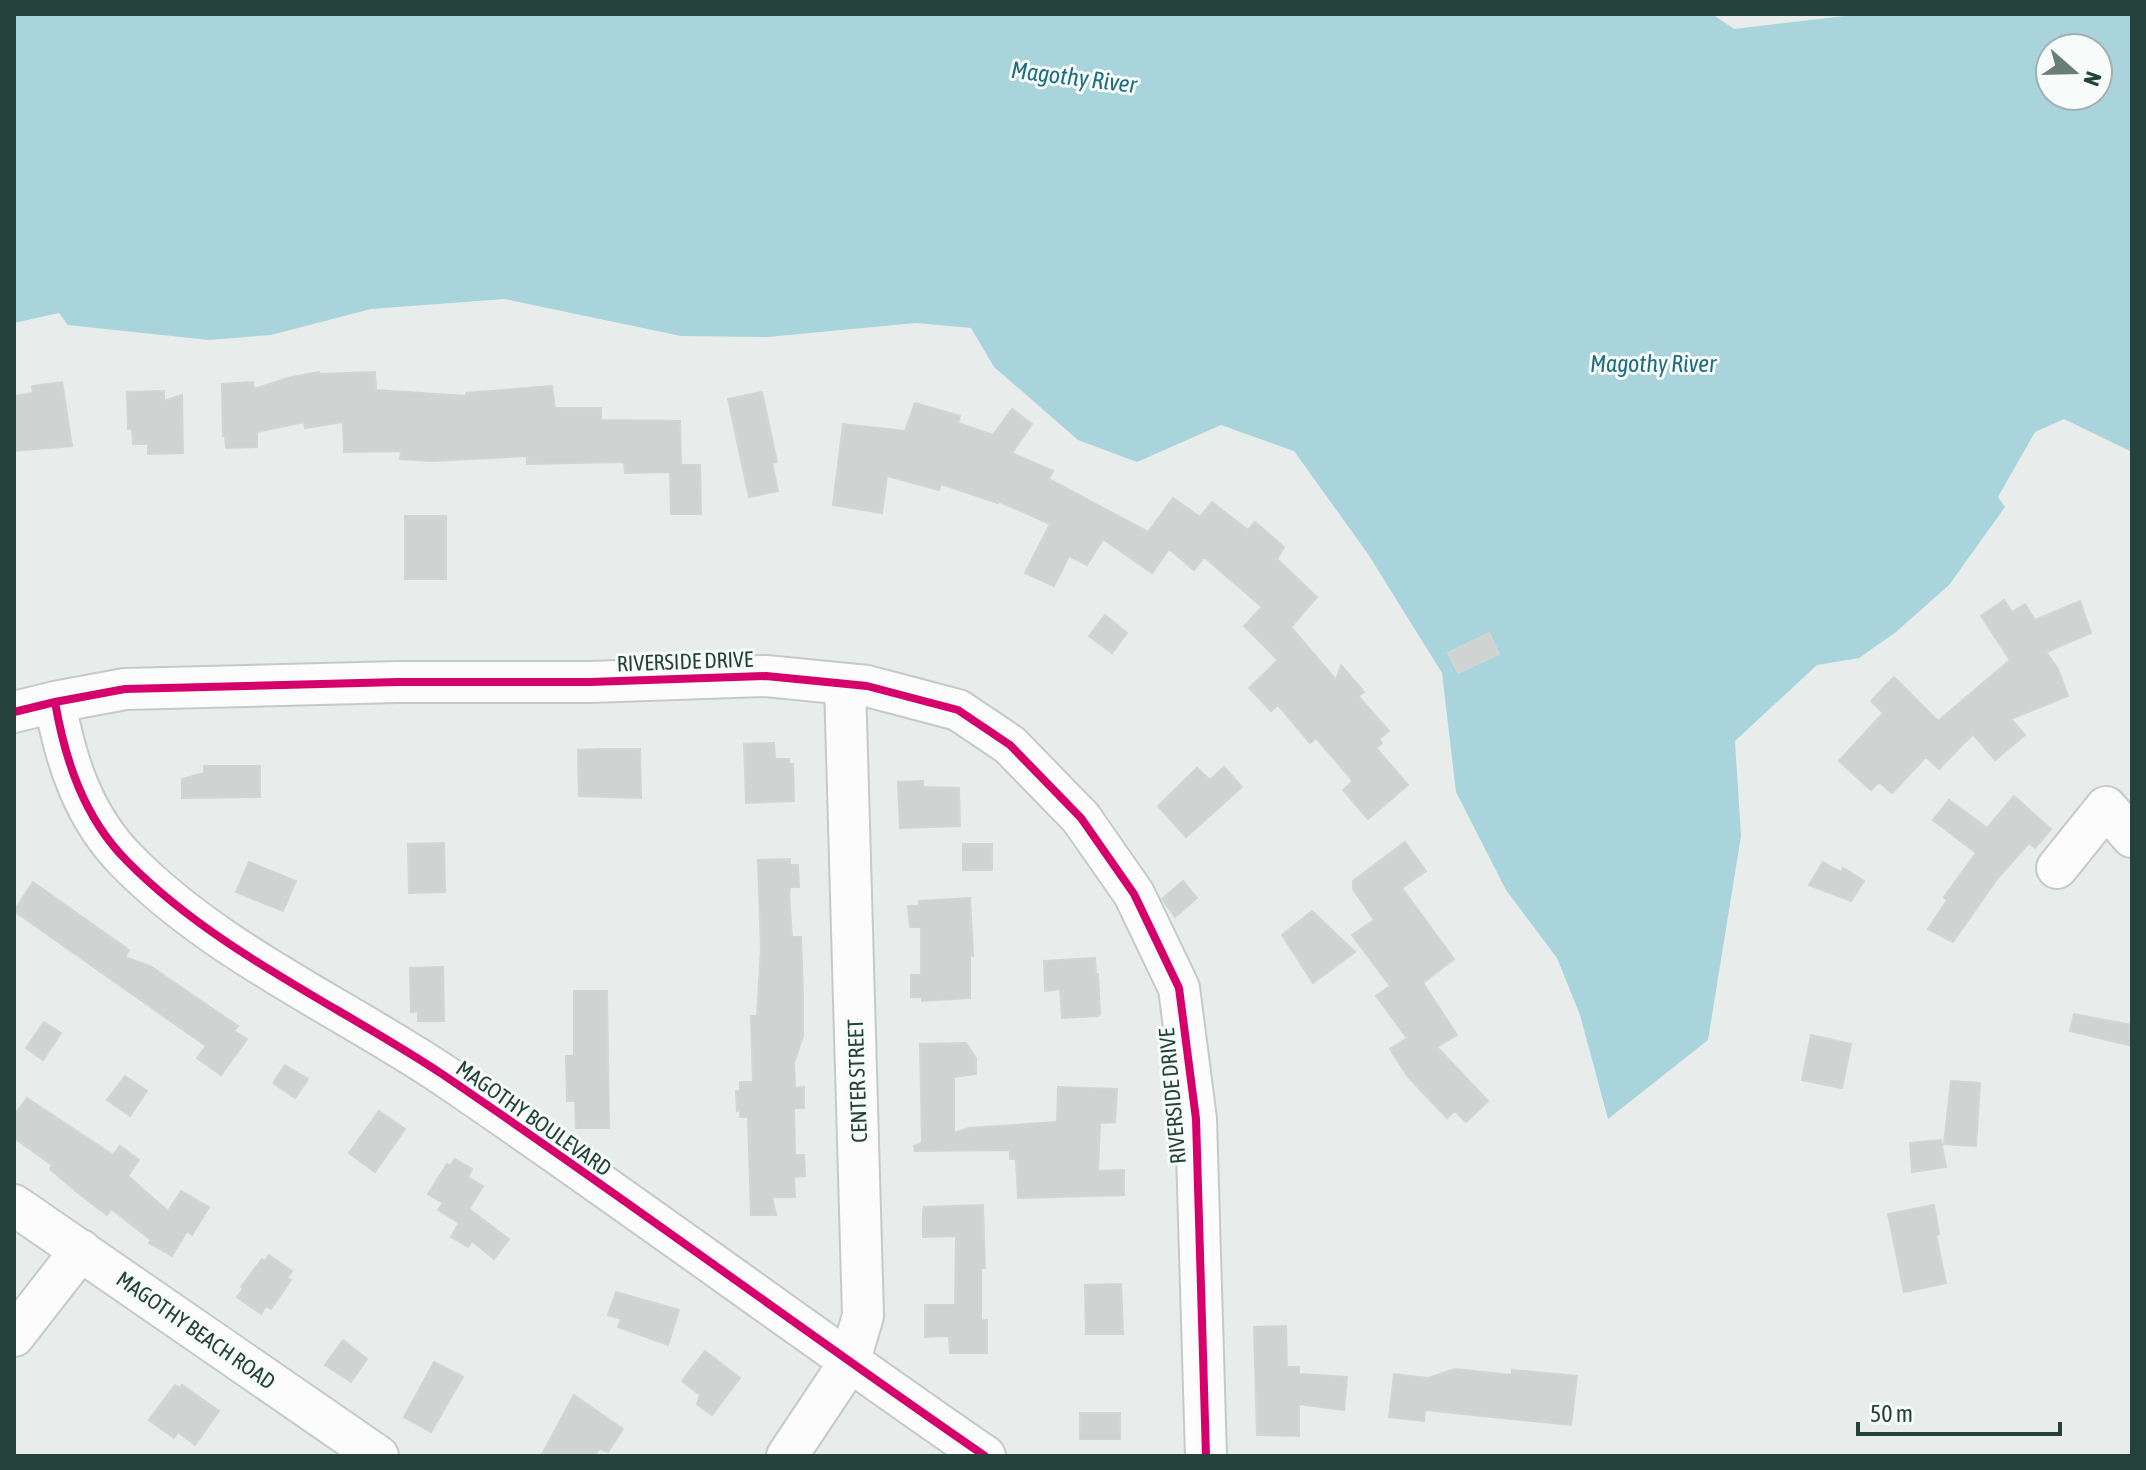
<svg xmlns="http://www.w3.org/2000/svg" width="2146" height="1470" viewBox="0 0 2146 1470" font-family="'Asap Condensed',sans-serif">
<rect width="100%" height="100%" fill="#e8edeb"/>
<!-- water -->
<path fill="#a9d4db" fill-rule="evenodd" d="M14 14H1712L1734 29 1862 14H2132V452L2064 419 2035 432 1998 497 2005 507 1949 585 1896 632 1859 658 1817 665 1735 741 1741 836 1708 1040 1608 1119 1580 1015 1557 958 1506 890 1456 792 1442 673 1368 554 1294 451 1221 425 1137 462 1078 440 994 367 971 328 916 323 768 337 681 336 505 299 371 309 271 335 209 340 68 325 59 313 14 323ZM2050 48H2098V96H2050Z"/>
<!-- building -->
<path fill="#cfd4d2" stroke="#d1d6d4" stroke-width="2" d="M319 372V374L375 372 376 390 466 396V393L552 386 555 408H601V420L680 421 681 465H700L701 514H671L670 472 625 473 624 462 527 464V456L432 461 400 459 401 451 344 452 343 422 305 428 304 422 257 432V447L226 448 225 436H223L222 384 253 382 254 389 288 378Z
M62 382 72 446 14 451V396L33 393 32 386Z
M164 391V401L182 395 183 453 148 454V444H133L132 429H128L127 392Z
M762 392 777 462 772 463 778 491 749 497 728 399Z
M915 403 960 416 958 423 993 435 1012 409 1032 424 1012 453 1053 471 1049 479 1148 532 1173 498 1200 517 1212 502 1248 530 1255 522 1284 547 1277 559 1317 597 1291 627 1336 680 1341 665 1364 692 1358 696 1389 731 1379 739 1382 743 1376 748 1408 785 1368 819 1343 790 1353 781 1316 738 1310 743 1278 705 1271 711 1249 688 1278 660 1244 626 1262 607 1204 557 1194 570 1169 549 1152 573 1103 539 1087 565 1069 556 1054 586 1025 573 1050 524 998 501V503L941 484 939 490 887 476 882 513 833 505 843 424 905 431Z
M405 516H446V579H405Z
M2004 600 2012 612 2025 604 2035 620 2080 601 2091 633 2046 652 2058 669 2068 696 2011 719 2025 735 1995 760 1973 734 1939 769 1926 757 1892 793 1879 782 1871 790 1839 761 1883 713 1871 701 1894 677 1938 721 2010 660 1981 616Z
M1105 615 1127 633 1112 653 1089 636Z
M1489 633 1499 654 1458 673 1448 653Z
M774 743 775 759H789V764H793L794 801 746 803 744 744Z
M601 749H640L641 798 579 796 578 750Z
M204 766H260V797L182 798V779L204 773Z
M1224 767 1242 787 1186 837 1158 806 1197 768 1210 780Z
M923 781V787L959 788 960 826 900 828 898 782Z
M2014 796 2051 829 2035 848 2029 843 1997 879 1953 942 1928 929 1947 900 1944 897 1976 853 1933 820 1949 800 1987 828Z
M1405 842 1426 871 1402 888 1454 959 1423 983 1457 1035 1437 1047 1488 1101 1466 1122 1455 1111 1447 1118 1408 1077 1390 1049 1407 1038 1376 996 1390 986 1352 935 1374 920 1353 889V881Z
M444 843 445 892 409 893 408 844Z
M963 844H992V870H963Z
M790 859V865H798L799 887H790L789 894 792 937H801L803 997V1036L794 1063 795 1088 804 1087V1108H794L795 1155H804L805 1176 794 1177 795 1197H772L776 1215H751L748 1117H740V1110L737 1111 736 1091H740V1082H753L751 1016H757L761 949 758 860Z
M249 862 296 881 283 911 236 892Z
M1823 862 1841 872 1843 868 1864 881 1851 901 1809 885Z
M1183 881 1197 898 1175 917 1162 899Z
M33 882 129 950 125 957 150 966 238 1026 234 1031 247 1039 221 1075 197 1058 206 1046 14 911Z
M970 898 973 956 970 954V998L922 1001V997H911V975H921V927H910L908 906H919V901Z
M1312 911 1355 952 1313 983 1282 935Z
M1095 958 1096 974H1098L1100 1014 1098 1016 1062 1018 1060 989 1045 991 1044 961Z
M443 967 444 1021H418V1011L411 1012 410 968Z
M574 991H607L609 1128H576L575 1101H567L566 1056H574Z
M2074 1014 2132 1025V1046L2070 1031Z
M44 1022 61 1033 43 1060 26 1048Z
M1811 1035 1851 1044 1842 1088 1802 1080Z
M966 1043 976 1058V1074L954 1077V1133L969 1128 1057 1122 1058 1087 1117 1089 1115 1122 1100 1123 1098 1171 1124 1170V1195L1018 1198 1016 1159H1010V1150L915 1151 914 1146 922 1143 920 1044Z
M285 1065 308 1079 295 1098 273 1083Z
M125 1076 147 1091 130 1116 107 1100Z
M1951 1081 1980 1083 1976 1146 1944 1144Z
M27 1098 113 1155 120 1146 139 1160 128 1176 168 1211 181 1191 209 1207 192 1235 187 1231 172 1256 149 1243 151 1240 111 1209 107 1215 78 1193 50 1169 52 1165 14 1138V1115Z
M379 1111 405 1129 375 1172 349 1153Z
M1941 1140 1946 1167 1912 1172 1910 1143Z
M455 1159 472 1169 468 1177 483 1186 469 1209 509 1239 494 1259 472 1241 468 1247 451 1237 459 1223 438 1210 443 1203 428 1194 447 1164 450 1166Z
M983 1205 985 1268H981V1321L987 1320V1353H950L949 1336 925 1337V1305H955L956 1236 923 1237V1212L924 1207Z
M1934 1205 1939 1234 1936 1235 1946 1283 1904 1292 1888 1214Z
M269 1255 292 1271 287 1278 291 1280 271 1309 266 1306 261 1314 237 1297 243 1289 241 1287 262 1259 265 1261Z
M1121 1284 1123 1334H1086L1085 1285Z
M616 1292 679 1310 668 1345 618 1327 621 1319 608 1315Z
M1286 1326 1287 1367H1299V1374L1347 1377 1344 1410 1299 1404V1436L1257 1435 1254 1327Z
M343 1340 367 1359 351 1382 325 1365Z
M705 1351 740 1378 712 1415 697 1404 700 1395 682 1381Z
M434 1362 463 1377 431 1432 404 1417Z
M1455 1369 1512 1375V1370L1577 1376 1571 1425 1425 1410 1424 1421 1389 1417 1394 1374 1428 1378Z
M175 1385 180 1388 182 1385 219 1411 195 1445 178 1432 174 1438 149 1420Z
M574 1395 623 1429 608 1452 599 1449 595 1456H541Z
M1080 1413H1120V1439H1080Z"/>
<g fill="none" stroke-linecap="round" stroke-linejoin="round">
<defs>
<path id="minor" d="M55 702C65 760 84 818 127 861 214 950 338 1005 442 1074 625 1198 803 1331 985 1456
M14 712 55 702 125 689 398 682H590L766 676 867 686 958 710 1010 745 1081 818 1134 894 1179 988 1196 1119 1206 1456
M2057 868 2106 807 2132 837
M14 1205 378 1456
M14 1336 81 1250
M787 1456 849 1363 863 1316 845 684"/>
</defs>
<!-- minor casing -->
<use href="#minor" stroke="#c5cac8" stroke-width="44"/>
<!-- minor -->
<use href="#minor" stroke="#fcfcfc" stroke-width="40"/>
<defs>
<path id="cycleway" d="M55 702C65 760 84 818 127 861 214 950 338 1005 442 1074 625 1198 803 1331 985 1456
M14 712 55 702 125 689 398 682H590L766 676 867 686 958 710 1010 745 1081 818 1134 894 1179 988 1196 1119 1206 1456"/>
</defs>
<!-- cycleway casing -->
<use href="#cycleway" stroke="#f7fbf9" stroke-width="13"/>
<!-- cycleway -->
<use href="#cycleway" stroke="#d6006c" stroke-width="8"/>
</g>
<g text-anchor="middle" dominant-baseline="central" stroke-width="6" stroke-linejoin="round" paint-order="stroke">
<!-- street labels -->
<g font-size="22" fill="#24423a" stroke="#f7fbf9">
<text transform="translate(685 661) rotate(-2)">RIVERSIDE DRIVE</text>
<text transform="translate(857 1081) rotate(-92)">CENTER STREET</text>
<text transform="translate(1172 1096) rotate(-95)">RIVERSIDE DRIVE</text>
<text transform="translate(534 1118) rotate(35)">MAGOTHY BOULEVARD</text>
<text transform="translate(196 1330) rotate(35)">MAGOTHY BEACH ROAD</text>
</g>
<!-- water labels -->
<g font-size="24" font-style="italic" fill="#1c6f80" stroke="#f7fbf9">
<text transform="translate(1074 77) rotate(7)">Magothy River</text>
<text x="1653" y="363">Magothy River</text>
</g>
</g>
<!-- border -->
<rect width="2146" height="1470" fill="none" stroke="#24423a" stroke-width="32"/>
<!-- north arrow -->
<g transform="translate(2074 72) rotate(110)"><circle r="38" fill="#f7fbf9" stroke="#a3b1ad" stroke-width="2"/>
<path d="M0-6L14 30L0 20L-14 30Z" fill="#697e78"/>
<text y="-12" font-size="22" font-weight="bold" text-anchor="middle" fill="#24423a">N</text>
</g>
<!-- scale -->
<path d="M1858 1422v12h202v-12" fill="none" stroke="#24423a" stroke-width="4"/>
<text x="1870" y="1422" font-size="24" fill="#24423a" stroke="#f7fbf9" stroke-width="6" paint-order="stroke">50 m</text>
</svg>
